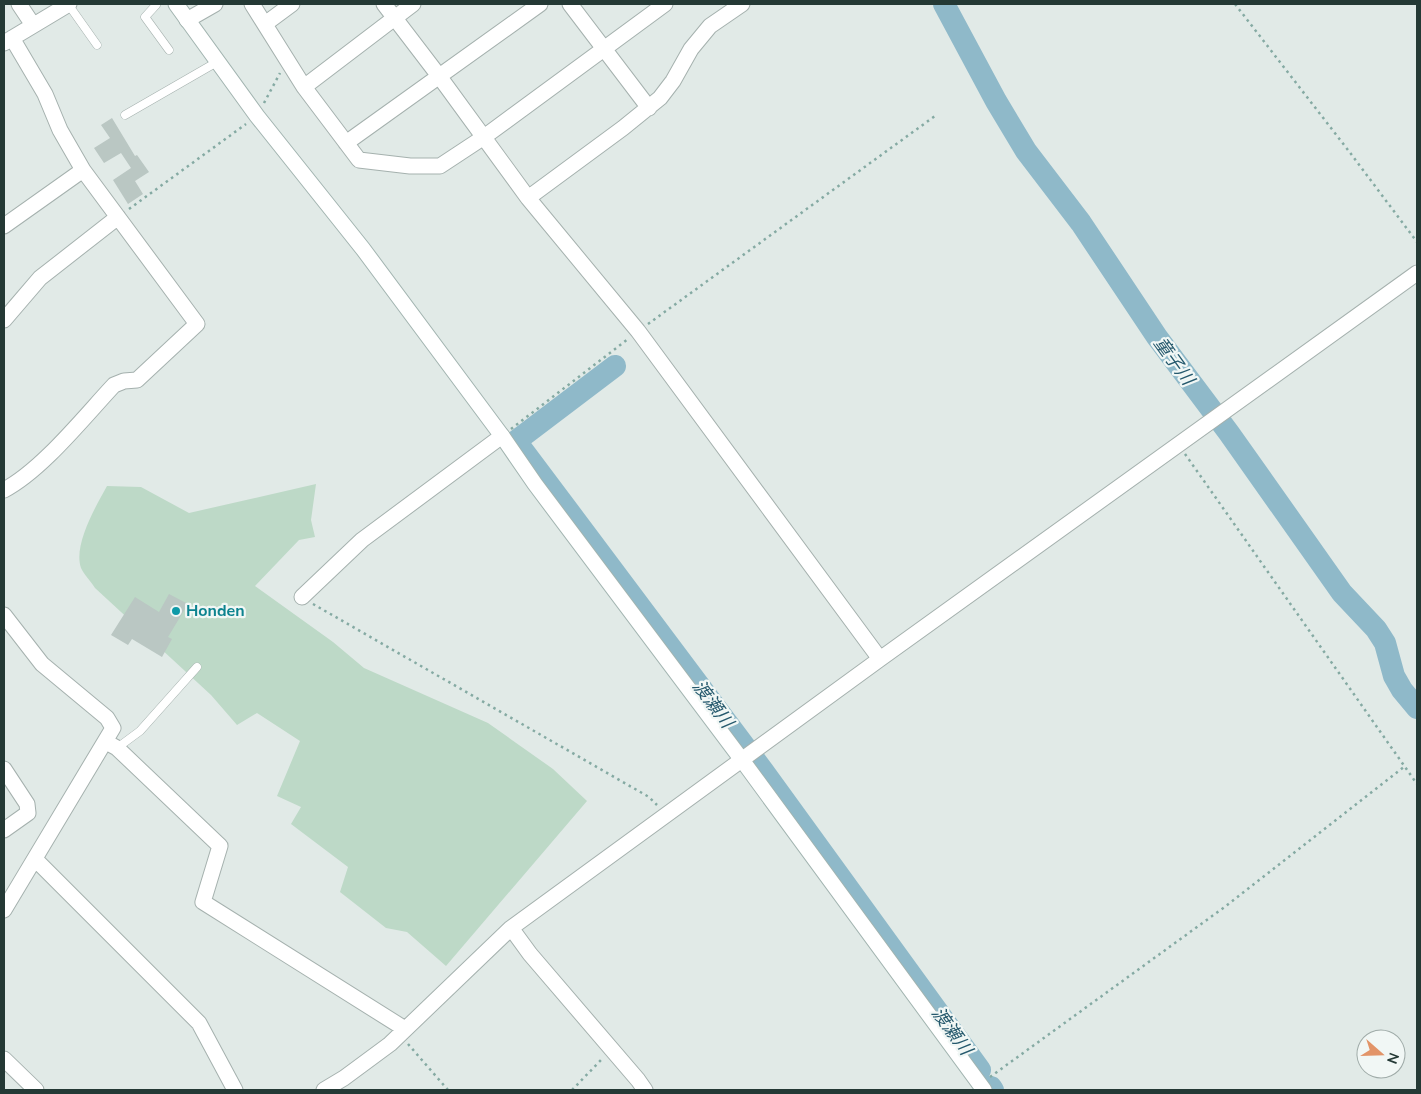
<svg xmlns="http://www.w3.org/2000/svg" width="1421" height="1094" viewBox="0 0 1421 1094" font-family="'Nunito Sans','Noto Sans JP',sans-serif">
<rect width="100%" height="100%" fill="#e1eae7"/>
<!-- green -->
<path fill="#bdd9c7" d="M316 484 311 520 315 537 299 540 255 586 333 642 364 668 488 723 553 769 587 801 446 966 407 932 386 928 340 892 348 867 291 824 301 807 277 796 300 741 257 713 237 725 211 695 95 588C91 581 84 575 81 568 73 545 96 506 107 486L141 487 189 513Z"/>
<g fill="none" stroke-linecap="round" stroke-linejoin="round">
<!-- river -->
<path stroke="#8fb9c9" stroke-width="22" d="M944 4 996 101 1026 151 1081 223 1157 337 1229 433 1342 593 1376 629 1385 643 1394 676 1402 690 1417 708
M615 366 516 441 761 768 980 1070
M991 1087 993 1090"/>
</g>
<!-- building -->
<path fill="#bac7c3" d="M112 118 135 156 137 155 149 172 135 181 143 194 128 204 113 180 131 168 121 153 104 163 94 148 110 138 101 125Z
M169 594 188 604 168 637 172 639 162 657 132 639 128 645 111 635 135 597 159 612Z"/>
<g fill="none" stroke-linecap="round" stroke-linejoin="round">
<defs>
<path id="lane" d="M68 4 97 45
M155 4 156 5 145 17 169 50
M125 115 217 62
M117 748 140 731 197 667"/>
<path id="street" d="M19 4 33 25
M252 4 304 87 359 160 410 166H440L484 137 665 4
M384 4 439 76 528 198 638 331 880 659
M570 4 649 108
M187 20 215 4
M265 24 292 4
M4 43 69 4
M304 87 413 4
M346 143 540 4
M528 198 623 128 660 98 673 81 691 49 710 26 742 4
M4 226 83 170
M4 320 40 278 118 217
M4 490C42 470 84 417 114 385L124 381 137 380 197 324 83 170 60 130 45 94 12 38
M302 597 362 540 502 436
M4 615 42 664 107 718 113 728 4 910
M106 742 117 748 220 846 203 902 405 1029
M4 769 27 804 28 813 4 830
M35 859 199 1023 235 1090
M511 928 530 954 638 1080 645 1090
M4 1059 36 1090
M324 1090 344 1078 390 1044 511 928 880 659 1417 273"/>
<path id="secondary" d="M176 4 257 116 363 249 502 436 535 484 742 760 984 1090"/>
</defs>
<!-- lane casing -->
<use href="#lane" stroke="#a5b1ae" stroke-width="9"/>
<!-- street casing -->
<use href="#street" stroke="#a5b1ae" stroke-width="17"/>
<!-- secondary casing -->
<use href="#secondary" stroke="#a2b4b0" stroke-width="17"/>
<!-- path -->
<path stroke="#85aaa3" stroke-width="2.5" stroke-dasharray="2.5 4" stroke-linecap="butt" d="M1235 4 1348 150 1417 242
M264 103 280 73
M129 209 246 124
M648 324 935 116
M511 429 628 339
M1185 454 1417 784
M313 604 649 797 657 805
M408 1044 448 1090
M990 1077 1226 906 1405 766
M572 1090 602 1059"/>
<!-- lane -->
<use href="#lane" stroke="#fff" stroke-width="8"/>
<!-- street -->
<use href="#street" stroke="#fff" stroke-width="15"/>
<!-- secondary -->
<use href="#secondary" stroke="#fff" stroke-width="15"/>
</g>
<!-- markers -->
<circle fill="#0f9aa8" stroke="#f1f7f5" stroke-width="2" cx="176" cy="611" r="5"/>
<g text-anchor="middle" dominant-baseline="central" stroke-width="4.5" stroke-linejoin="round" paint-order="stroke">
<!-- culture labels -->
<g font-size="16" font-weight="bold" fill="#0d838f" stroke="#f1f7f5" text-anchor="start">
<text x="186" y="611">Honden</text>
</g>
<!-- water labels -->
<g font-size="18" font-style="italic" fill="#25596d" stroke="#f1f7f5">
<text transform="translate(1174 361) rotate(54)">童子川</text>
<text transform="translate(713 704) rotate(53)">渡瀬川</text>
<text transform="translate(952 1031) rotate(54)">渡瀬川</text>
</g>
</g>
<!-- border -->
<rect width="1421" height="1094" fill="none" stroke="#243935" stroke-width="10"/>
<!-- north arrow -->
<g transform="translate(1381 1054) rotate(110)"><circle r="24" fill="#f1f7f5" stroke="#9faba8"/>
<path d="M0-4L9 19L0 12L-9 19Z" fill="#e29468"/>
<text y="-8" font-size="14" font-weight="bold" text-anchor="middle" fill="#243935">N</text>
</g>
</svg>
